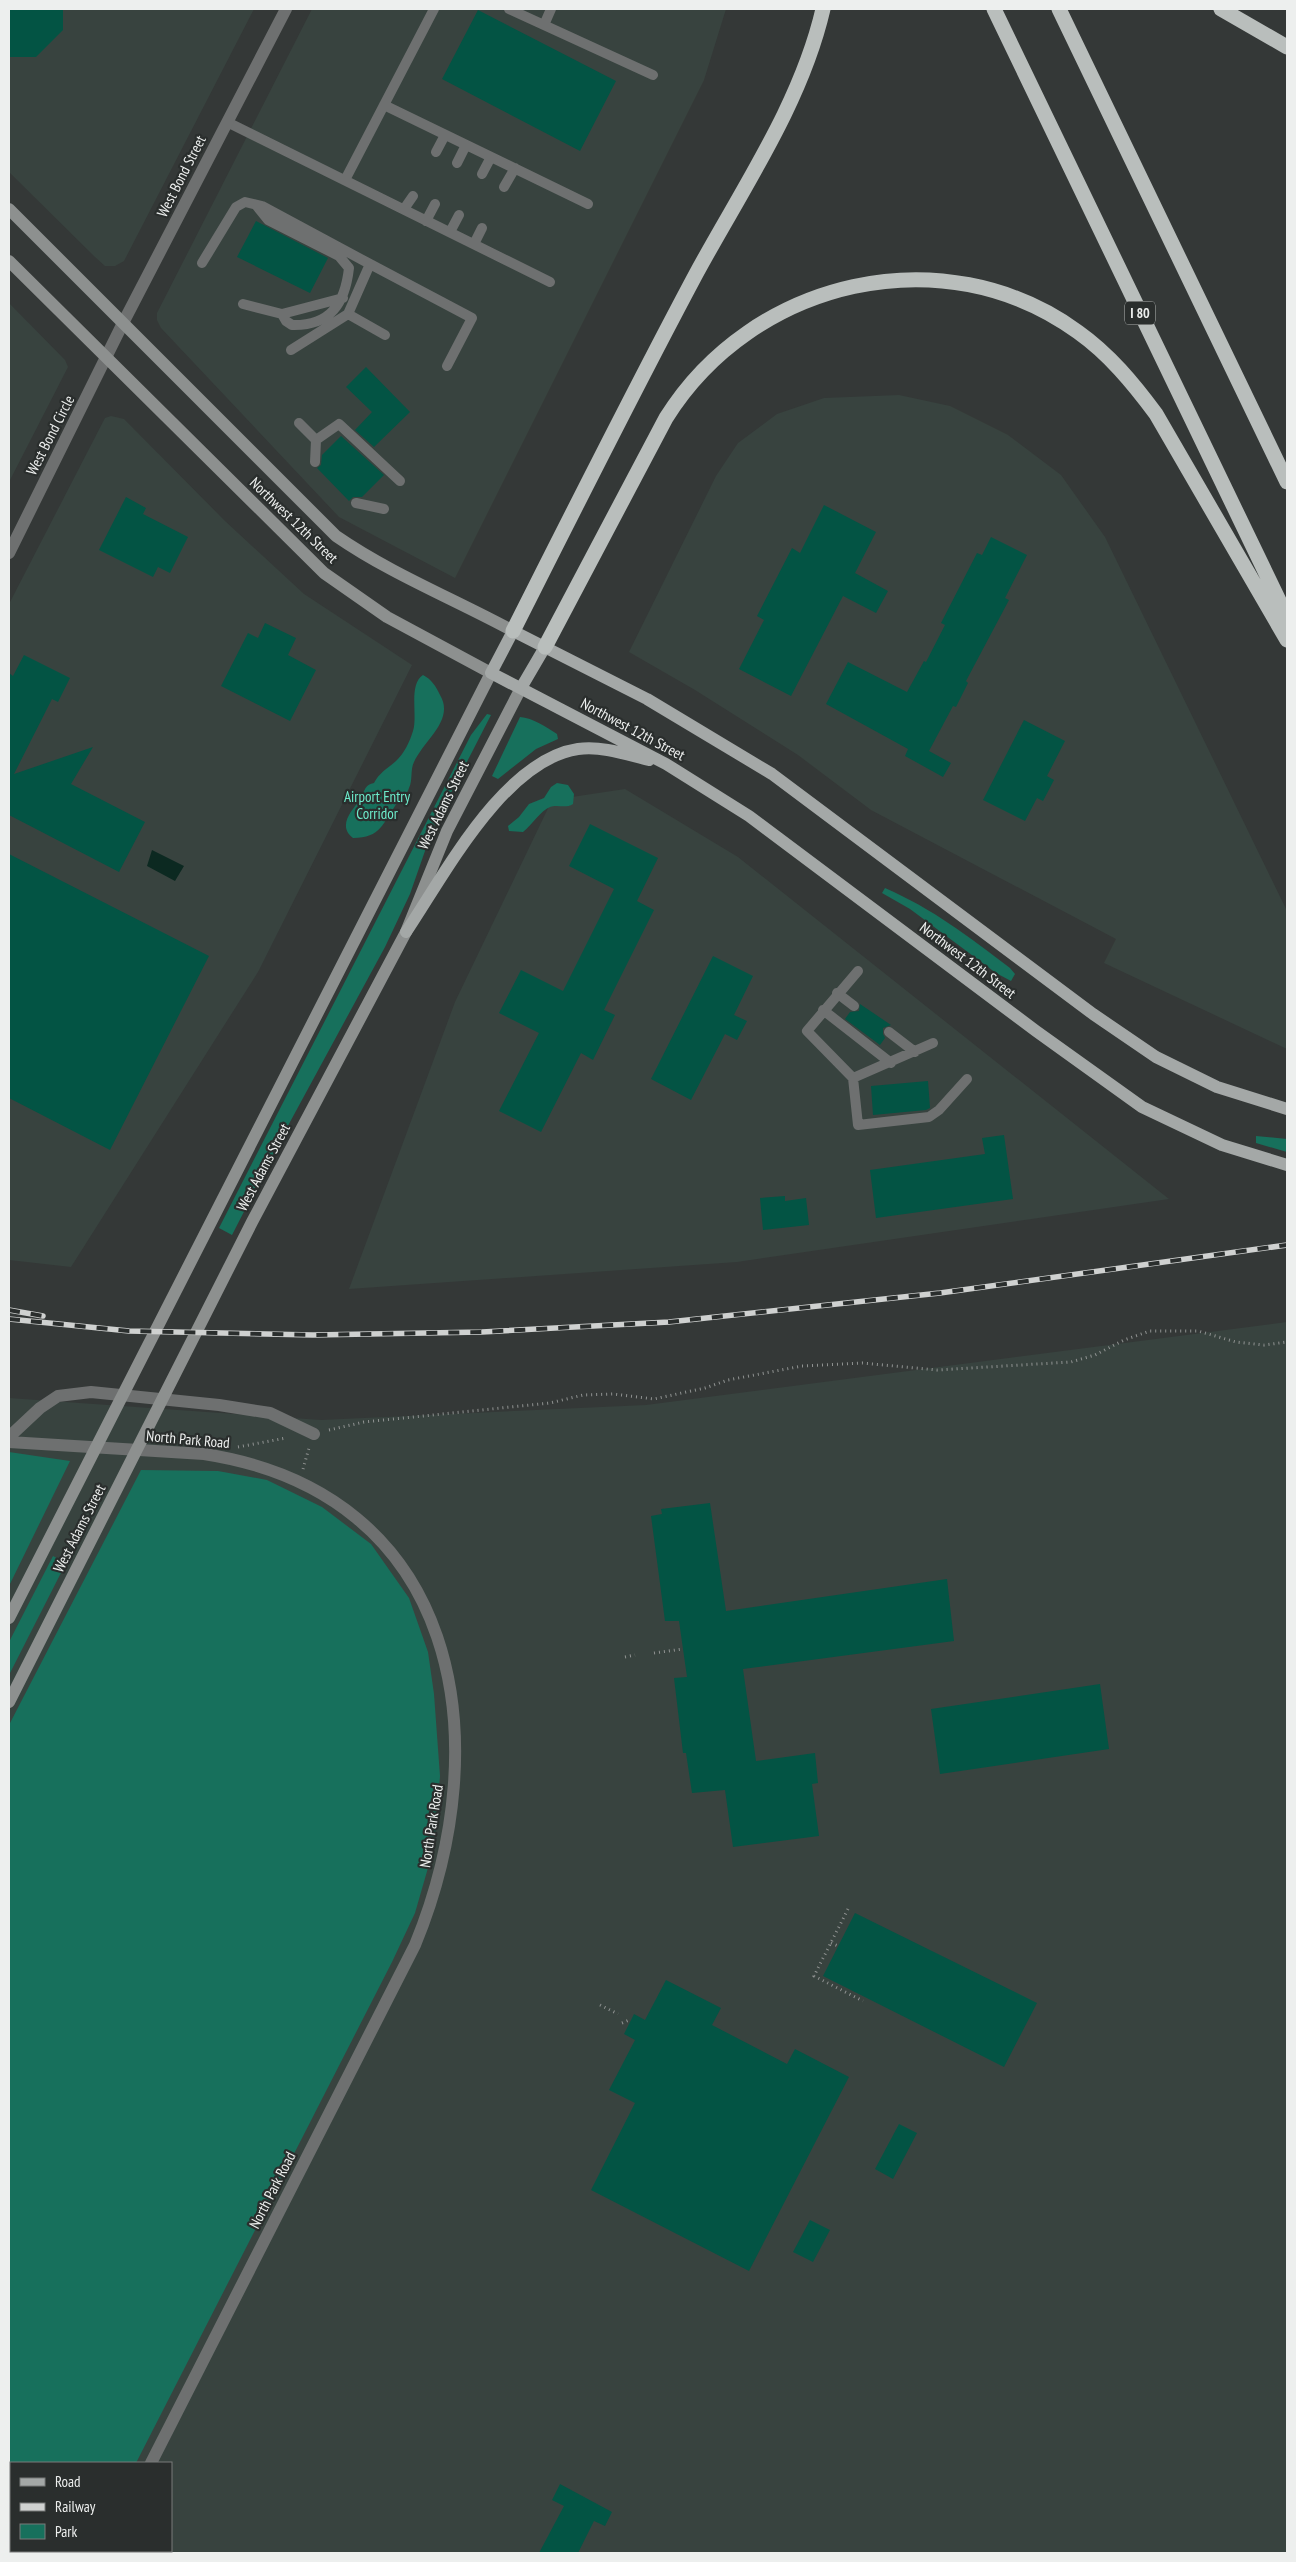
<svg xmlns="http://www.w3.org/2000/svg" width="1296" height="2562" viewBox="0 0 1296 2562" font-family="'PT Sans Narrow',sans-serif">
<rect width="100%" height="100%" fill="#343837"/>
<!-- built -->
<path fill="#38433f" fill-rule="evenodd" d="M9 9H254L124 261 115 266H105L95 257 9 172Z
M312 9H726L704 80 455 578 339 517 161 328 157 320V313Z
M9 303 65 360 68 367 9 482Z
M899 395 950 406 1008 435 1061 475 1105 537 1287 911V1049L1104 963 1116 939 871 810 798 755 695 690 629 652 716 476 738 443 777 414 824 398Z
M111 416 124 419 225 521 304 594 412 665 258 972 71 1267 9 1260V604L105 418Z
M625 789 738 857 1169 1199 737 1262 349 1289 455 1002 552 800Z
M1287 1322V2553H9V1398L321 1420 646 1405ZM11 2463H171V2551H11Z"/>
<!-- green -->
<path fill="#17705c" d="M423 675C431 679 436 686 440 695 455 720 424 740 414 762 410 770 413 780 409 788 407 795 401 797 397 803 383 823 381 838 353 838 337 826 352 810 360 800 365 793 363 785 374 783 379 773 388 768 396 761 404 754 410 741 413 731 418 715 408 685 423 675Z
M487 714 491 715 433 828 410 894 385 947 290 1122 232 1235 219 1228 471 735Z
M520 717C533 718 546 727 557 734L558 739 536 749 498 779 492 776Z
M557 783 568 785 574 794 573 804C565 809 558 804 550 807 541 810 532 825 523 832L509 831 508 826 519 817 529 804 544 798 551 787Z
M885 888C933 909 968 936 1010 968L1015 974 1011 981 996 973 910 909 882 893Z
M1256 1136 1287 1139V1152L1256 1143Z
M9 1452 70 1461 9 1586Z
M141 1470 218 1471 267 1480 322 1507 371 1544 409 1598 428 1652 434 1694 440 1776 434 1847 415 1913 392 1962 136 2463H11V2551H91L90 2553H9V1725Z
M53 1556 66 1563 9 1675V1642Z"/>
<!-- water -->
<path fill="#0c2921" d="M152 850 184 866 175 881 147 866Z"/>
<!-- building -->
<path fill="#035444" d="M9 9H63V30L36 57H9Z
M478 10 616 81 580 151 442 79Z
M256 221 328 258 310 293 237 257Z
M366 367 410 412 374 447 355 430 372 412 346 387Z
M341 436 384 475 362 497H353L349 501 317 468 321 465 322 455Z
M126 497 146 508 143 514 188 537 170 573 158 567 153 577 99 550Z
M824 505 876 532 855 573 888 591 876 613 843 596 791 696 739 669 764 620 757 616 792 548 800 553Z
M991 537 1027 555 1005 598 1009 600 966 681 968 683 956 707 953 706 929 751 951 763 943 777 905 756 908 749 826 704 848 662 907 692 924 661 926 662 945 625 941 623 977 553 982 555Z
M265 623 296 638 288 655 316 670 290 721 221 686 248 633 258 638Z
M24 655 70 678 58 702 52 699 14 774 93 747 71 784 145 822 119 872 9 815V673L13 676Z
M1024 720 1065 741 1047 776 1054 780 1043 801 1037 798 1025 821 983 800Z
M590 824 658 858 637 901 654 910 604 1010 615 1015 593 1060 581 1053 541 1132 499 1111 539 1033 499 1013 521 970 563 991 614 889 569 866Z
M9 854 209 956 110 1150 9 1098Z
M713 956 753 976 734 1015 747 1021 737 1040 725 1034 691 1100 651 1079Z
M860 1004 891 1025 883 1028V1034L885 1038 880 1045 845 1019 850 1012 859 1011Z
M928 1081 930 1108 926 1110 873 1115 871 1086Z
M1004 1135 1013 1199 876 1218 870 1170 985 1154 982 1138Z
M785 1196V1201L806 1198 809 1225 763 1230 760 1198Z
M710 1503 726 1611 947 1579 954 1641 743 1669 756 1761 815 1753 818 1783 812 1784 819 1836 733 1847 725 1790 692 1793 686 1753H683L674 1678 687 1677 679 1621H665L651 1516 662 1514 661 1509Z
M1100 1684 1109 1749 940 1774 931 1709Z
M855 1913 1037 2003 1004 2067 823 1976Z
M666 1980 721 2008 712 2025 787 2064 795 2049 849 2077 749 2271 591 2190 635 2103 609 2090 635 2040 624 2034 634 2014 645 2020Z
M899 2124 917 2133 893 2179 875 2169Z
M810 2220 830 2230 813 2262 793 2252Z
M560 2484 612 2512 605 2526 594 2521 578 2553H539L564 2506 552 2500Z"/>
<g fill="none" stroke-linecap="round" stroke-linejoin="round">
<!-- path -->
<path stroke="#909392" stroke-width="3" stroke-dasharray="1 4" stroke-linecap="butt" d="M329 1430 364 1422 550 1403 583 1395 613 1394 654 1399 705 1388 728 1380 802 1366 862 1363 937 1370 1071 1362 1095 1355 1124 1340 1150 1331H1198L1236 1342 1264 1345 1287 1342
M238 1447 286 1438
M303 1469 309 1448
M654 1653 683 1649
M625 1657 635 1655
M848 1909 814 1976 863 2001
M831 1943 838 1946
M600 2005 618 2014
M622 2023 629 2020"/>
<!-- service -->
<path stroke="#6e7070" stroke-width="10" d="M509 9 653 75
M544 25 551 9
M384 105 588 204
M227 122 550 282
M436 152 445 135
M457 163 466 145
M482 174 491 157
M345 180 434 9
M504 187 515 168
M404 209 413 196
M426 221 435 204
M450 232 459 215
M474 244 482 228
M202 263 236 207 245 202 262 206 370 264 348 314 291 350
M370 264 472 318 447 366
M243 304 282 314 286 321 292 325C331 326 345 303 349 268L339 256 268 220 256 205
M282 314 343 298
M348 314 385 335
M299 423 316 440 339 424 400 481
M315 462 316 440
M356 503 384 509
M858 971 807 1031 853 1078 933 1043
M837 993 854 1006
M823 1010 891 1063
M889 1032 915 1052
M853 1078 858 1125 929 1117 939 1110 967 1079"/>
<!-- minor -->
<path stroke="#6e7070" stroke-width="12" d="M9 553 123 323 286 9
M9 1437 40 1408 58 1396 91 1392 219 1405 270 1413 314 1434
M9 1442 204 1454C459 1493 500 1738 415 1945L151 2463
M105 2553 106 2551
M117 2553 118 2551"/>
<!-- secondary -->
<path stroke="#8d908f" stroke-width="12" d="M9 209 336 536C391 574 454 599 513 631
M9 261 324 573 387 617 491 673 9 1618
M9 1702 252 1222 406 932 447 831 521 688"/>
<!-- primary -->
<path stroke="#a4a8a7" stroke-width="12" d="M521 688 545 647
M406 932C445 874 504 760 578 749 603 746 625 754 649 760
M1287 1109 1217 1087 1156 1057 1093 1014 772 774 647 699 513 631 491 673 666 764 749 816 1036 1031 1142 1107 1222 1145 1287 1165"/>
<!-- motorway -->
<path stroke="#b9bebc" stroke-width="15" d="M994 9 1287 617
M1059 9 1287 482
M1221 9 1287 47
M513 631C573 512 633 392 696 274 742 189 801 104 823 9
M545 647 666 418C752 280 943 234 1078 332 1109 354 1133 383 1156 414L1287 640"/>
<defs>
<path id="rail" d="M9 1310 43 1316
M9 1319 129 1331 313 1335 482 1332 669 1322 940 1293 1287 1245"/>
</defs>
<!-- rail casing -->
<use href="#rail" stroke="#cfd1d0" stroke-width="5.5"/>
<!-- rail -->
<use href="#rail" stroke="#2a2e2d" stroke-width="4" stroke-dasharray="11" stroke-linecap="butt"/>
</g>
<g text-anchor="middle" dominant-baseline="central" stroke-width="4.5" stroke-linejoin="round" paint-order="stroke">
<!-- shield labels -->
<rect fill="#2a2e2d" stroke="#b2b5b4" stroke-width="1" x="1125" y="301.5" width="30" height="23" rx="4"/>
<g font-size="14" font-weight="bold" fill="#edefee">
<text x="1140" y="313">I 80</text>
</g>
<!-- street labels -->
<g font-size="15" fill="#edefee" stroke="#2a2e2d">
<text transform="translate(181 176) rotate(-63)">West Bond Street</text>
<text transform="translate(50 435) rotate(-63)">West Bond Circle</text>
<text transform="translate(294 520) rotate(44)">Northwest 12th Street</text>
<text transform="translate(633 729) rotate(28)">Northwest 12th Street</text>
<text transform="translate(443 805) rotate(-64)">West Adams Street</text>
<text transform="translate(968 960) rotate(37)">Northwest 12th Street</text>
<text transform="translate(263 1167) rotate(-62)">West Adams Street</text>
<text transform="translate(188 1439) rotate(5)">North Park Road</text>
<text transform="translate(79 1528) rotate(-63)">West Adams Street</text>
<text transform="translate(431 1826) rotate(-81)">North Park Road</text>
<text transform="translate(272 2190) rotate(-63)">North Park Road</text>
</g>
<!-- park labels -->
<g font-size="15" fill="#6dedcc" stroke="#2a2e2d">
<text x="377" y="796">Airport Entry<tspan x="377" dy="17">Corridor</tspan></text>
</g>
</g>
<!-- border -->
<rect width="1296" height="2562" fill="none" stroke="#edefee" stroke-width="20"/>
<!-- legend -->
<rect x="10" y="2462" width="162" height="90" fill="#2a2e2d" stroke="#787b7a"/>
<rect x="20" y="2478" width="25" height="8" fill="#a4a8a7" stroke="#787b7a"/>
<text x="55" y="2487" font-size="15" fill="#edefee">Road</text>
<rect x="20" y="2503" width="25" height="8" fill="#cfd1d0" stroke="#787b7a"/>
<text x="55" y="2512" font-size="15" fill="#edefee">Railway</text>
<rect x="20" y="2524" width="25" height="15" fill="#17705c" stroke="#787b7a"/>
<text x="55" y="2537" font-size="15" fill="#edefee">Park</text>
</svg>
